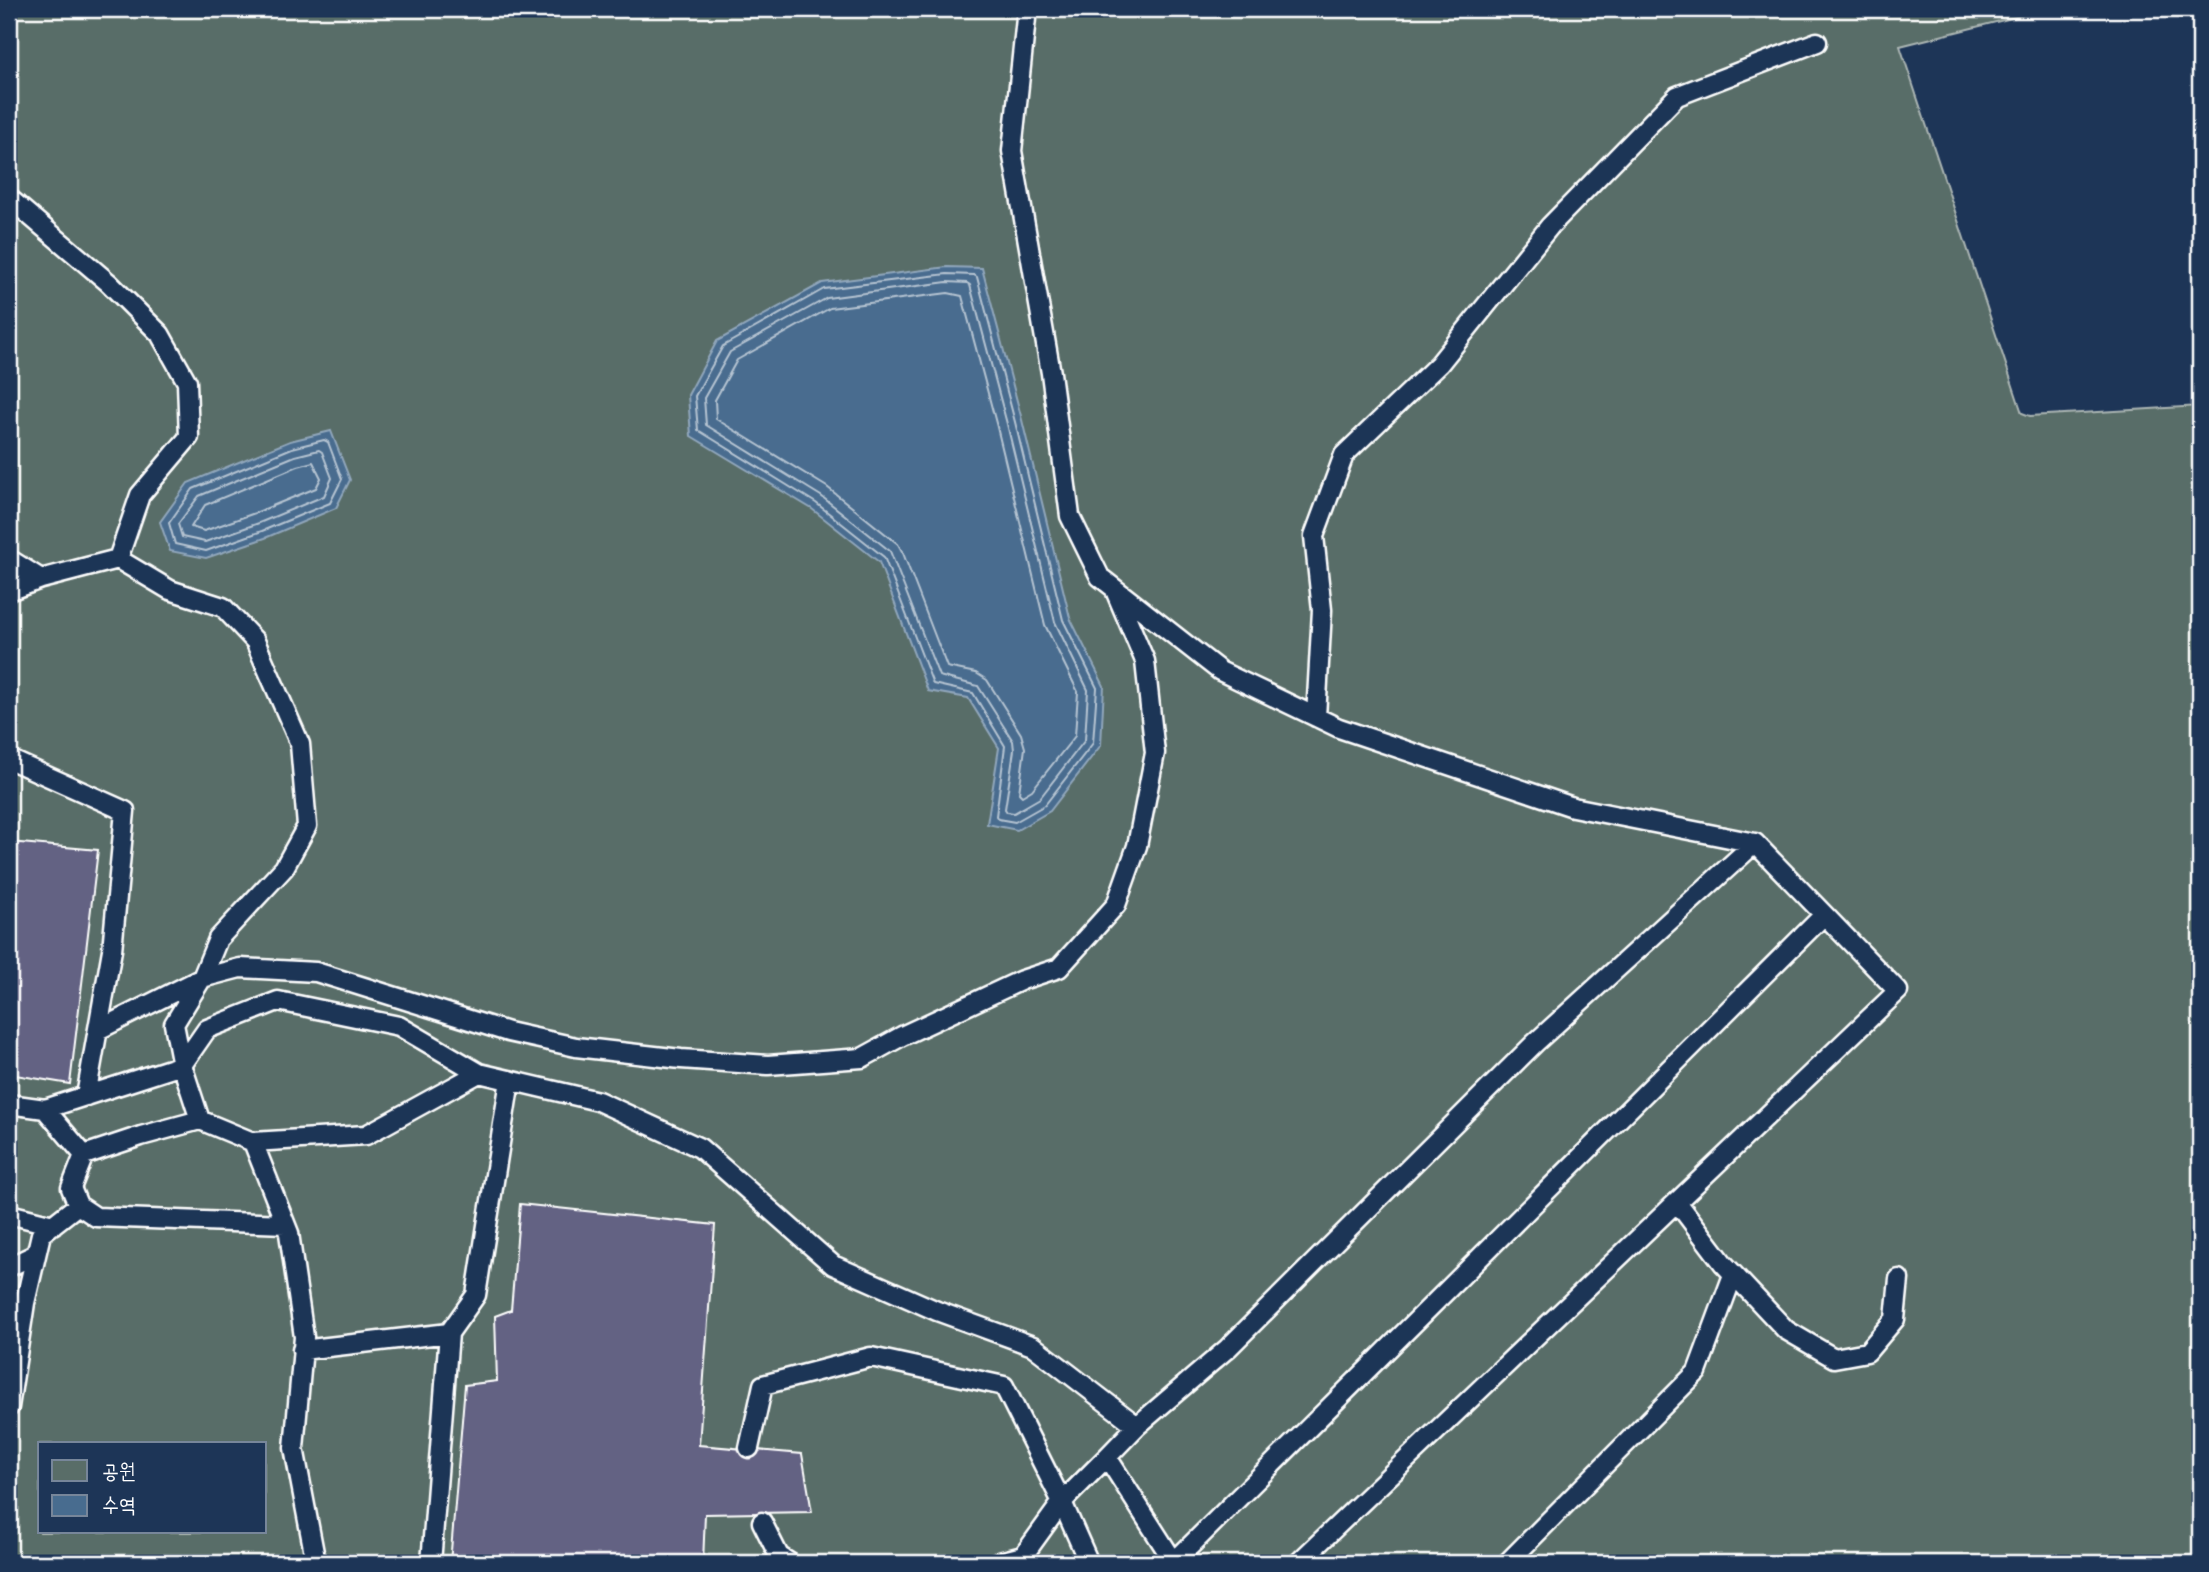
<svg xmlns="http://www.w3.org/2000/svg" width="2209" height="1572" viewBox="0 0 2209 1572" font-family="Mynerve,'Poor Story',sans-serif">
<rect width="100%" height="100%" fill="#1d3557"/>
<filter id="ink" filterUnits="userSpaceOnUse"><feTurbulence type="fractalNoise" baseFrequency=".0143" numOctaves="2"/><feDisplacementMap in="SourceGraphic" scale="14" xChannelSelector="R" yChannelSelector="G"/><feConvolveMatrix kernelMatrix="1 2 1 2 8 2 1 2 1" color-interpolation-filters="sRGB"/></filter>
<g filter="url(#ink)">
<!-- green -->
<path fill="#596d68" stroke="#acb6b4" stroke-width="2" fill-rule="evenodd" d="M9 9H2048L1900 46 2022 413 2030 416 2200 406V1563H9ZM40 1444H264V1532H40Z"/>
<!-- water -->
<path fill="#486c8f" stroke="#91a7bc" stroke-width="2" d="M947 267 982 268 1022 420 1070 618 1104 686 1101 745 1050 811 1017 830 987 824 999 748 968 698 928 691 879 562 812 509 691 436 688 395 717 341 822 283Z
M331 431 350 480 336 508 265 538 206 558 170 551 160 522 188 483 290 441Z"/>
<g fill="none" stroke-linecap="round" stroke-linejoin="round">
<!-- shore -->
<path stroke="#b6c4d2" stroke-width="2" d="M947 274 974 275 977 277 1015 422 1063 620 1097 688 1093 743 1045 805 1015 822 998 819 996 816 1005 746 973 693 933 684 884 557 816 503 698 430 695 396 723 346 824 289Z
M947 282 967 283 970 285 1007 424 1055 622 1088 690 1085 740 1040 798 1014 813 1007 812 1005 809 1014 750 1013 741 978 686 939 676 890 551 821 496 706 425 704 398 730 352 827 298Z
M948 293 962 296 997 427 1045 625 1078 692 1075 736 1032 790 1022 796 1019 793 1025 748 1021 734 987 680 976 673 947 667 903 553 898 544 827 487 716 419 715 400 737 360 830 308Z
M324 440 328 442 342 479 330 503 262 531 206 551 175 544 169 523 193 489 292 448Z
M319 450 322 452 332 478 324 496 259 523 205 542 182 537 178 524 199 496 295 456Z
M313 462 321 478 316 488 255 513 204 531 191 527 205 505 298 466Z"/>
</g>
<!-- building -->
<path fill="#636283" stroke="#fff" stroke-width="2" d="M9 842 98 850 70 1084 9 1074Z
M520 1204 715 1225 699 1445 802 1454 812 1512 705 1514 703 1563H450L465 1385 497 1381 495 1316 511 1310Z"/>
<g fill="none" stroke-linecap="round" stroke-linejoin="round">
<defs>
<path id="service" d="M1027 9 1012 151 1051 373 1070 516 1100 577 1220 671 1339 728 1573 807 1755 843
M9 198 109 283 160 334 187 382 189 437 140 495 118 559
M9 559 41 579
M9 591 41 579 118 559 170 590 223 607 255 641 300 744 307 826 284 868 218 939 202 978 98 1030
M1316 717 1322 610 1314 536 1344 455 1439 364 1550 226 1677 96 1817 42
M9 759 125 811 112 950 86 1096
M479 1073 366 1135 253 1142 200 1120 182 1065 207 1029 278 1001 399 1026 479 1073 598 1101 700 1148 833 1265 937 1311 1033 1346 1137 1426
M9 1104 45 1109 182 1065 174 1024 202 978 240 968 316 972 508 1032 576 1047 681 1059 768 1065 862 1058 902 1036 1022 980 1059 968 1116 905 1137 846 1155 753 1145 661 1114 588
M45 1109 84 1155
M200 1120 141 1136 84 1155 71 1188 78 1205 96 1217 285 1224
M253 1142 289 1233 304 1337 294 1448 316 1563
M1677 1202 1723 1263 1786 1330 1834 1358 1867 1352 1895 1319 1899 1279
M9 1214 53 1225
M9 1267 36 1254
M302 1350 449 1333 476 1295 510 1080
M9 1407 25 1303 41 1234 78 1205
M749 1448 763 1385 871 1357 1004 1386 1062 1502 1023 1556 996 1563
M1107 1457 1137 1426 1228 1348 1535 1043 1755 843 1898 991 1298 1563
M762 1522 779 1556 790 1563
M431 1563 449 1333
M1089 1563 1062 1502 1107 1457 1174 1562 1173 1563
M1176 1563 1174 1562 1824 915
M1507 1563 1697 1372 1733 1275"/>
</defs>
<!-- service casing -->
<use href="#service" stroke="#fff" stroke-width="23"/>
<!-- service -->
<use href="#service" stroke="#1d3557" stroke-width="18"/>
</g>
</g>
<!-- margin -->
<rect width="2209" height="1572" fill="none" stroke="#1d3557" stroke-width="35"/>
<rect x="18" y="18" width="2174" height="1537" fill="none" stroke="#fff" stroke-width="2.5" filter="url(#ink)"/>
<!-- legend -->
<rect x="38" y="1442" width="228" height="91" fill="#1d3557" stroke="#77869a" stroke-width="2"/>
<rect x="52" y="1460" width="35" height="21" fill="#596d68" stroke="#77869a" stroke-width="2"/>
<text x="102" y="1478" font-size="21" fill="#ffffff">공원</text>
<rect x="52" y="1495" width="35" height="21" fill="#486c8f" stroke="#77869a" stroke-width="2"/>
<text x="102" y="1512" font-size="21" fill="#ffffff">수역</text>
</svg>
